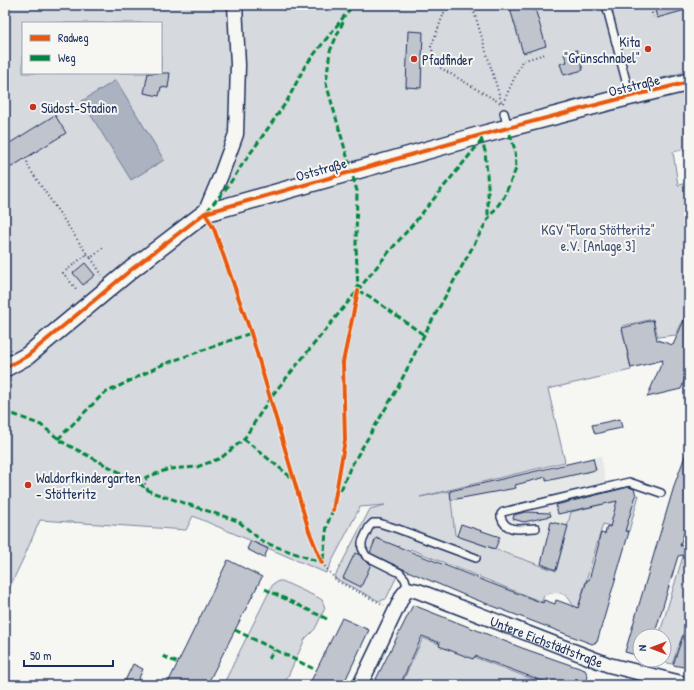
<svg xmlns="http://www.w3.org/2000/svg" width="694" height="690" viewBox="0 0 694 690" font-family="'Patrick Hand',sans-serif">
<rect width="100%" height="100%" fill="#f6f6f2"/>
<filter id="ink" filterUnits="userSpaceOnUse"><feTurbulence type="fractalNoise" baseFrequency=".025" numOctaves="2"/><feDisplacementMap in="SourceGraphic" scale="8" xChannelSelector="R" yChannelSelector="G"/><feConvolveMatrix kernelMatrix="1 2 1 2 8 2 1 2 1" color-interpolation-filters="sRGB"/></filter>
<g filter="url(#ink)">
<!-- built -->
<path fill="#e6e7e7" d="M601 456 609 503 556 571 455 535 450 491Z"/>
<!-- green -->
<path fill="#d6d9dd" stroke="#78849e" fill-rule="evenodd" d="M5 5H689V71L567 102 558 120 689 88V148L673 152 678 185 689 183V308L676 335 658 337 653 319 622 326 631 370 548 389 565 462 420 497 450 491 455 535 556 571 571 512 639 495 629 531 603 524 578 608 573 606C567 592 558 590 544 595L542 602 410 549 386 599 379 601 334 578 370 509 385 505 360 507 326 573 193 516 186 530 40 520 24 557 5 597ZM23 23H161V73H23Z
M689 536V639L682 637 672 664 656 660H664V636H659Z
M279 581H282L319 598 322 600 325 608 315 629 305 639 284 685H223L272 586 274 583Z
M423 638 548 685H401Z"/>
<!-- water -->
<path fill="#abb2c0" stroke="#717e99" d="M116 80 164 160 131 180 82 101Z"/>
<!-- building -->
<path fill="#c0c4cd" stroke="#1b2f5e" d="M509 5H534L546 46 523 53Z
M654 5H689V9L657 18Z
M408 31 423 32 421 88 406 87Z
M577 50 583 70 564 75 560 64 567 62 564 54Z
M148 73H170L168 88 161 87 159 96 144 93Z
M55 115 66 133 5 171V146Z
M85 263 95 275 83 285 73 273Z
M689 309V370L681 389 647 397 663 360 631 368 622 328 653 320 657 340 673 345Z
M620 419 622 428 607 431 595 434 592 425Z
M688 448 689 517 680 546 689 544V554L678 556 654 636H640V656L625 652 675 483Z
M593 458 596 470 546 481V477L515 485 516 488 451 500 450 491Z
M629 487 634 489 636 495 625 531 629 532 597 642 592 644 464 595 403 569 370 553 376 538 495 585 543 603 544 600 555 604 556 600 578 608 587 580H589L599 543 598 542 601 533 605 534 607 526 610 527 617 501 558 514 556 505Z
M525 512 550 513 551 516 524 522 513 519 514 515Z
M551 522 568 526 556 570 541 564Z
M461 524 500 537 495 549 457 536Z
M251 541 268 549 264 558 247 549Z
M355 553 360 555 364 560 371 564 361 587 343 578Z
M228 560 262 577 207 685H167Z
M413 605 522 648 585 670 588 676 585 685H553L475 656 473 659 439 646 440 643 422 636 400 685H373Z
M342 618 369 630 343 685H309Z
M687 623H689V668L673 665Z
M133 664 143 669 136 685H123Z"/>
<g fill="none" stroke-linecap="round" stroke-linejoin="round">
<defs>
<path id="service" d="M606 5 630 96
M504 113 508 128
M536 528C523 528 506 534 501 517V514L503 512 629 482 661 493
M408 589 405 579 400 573 366 556 362 548V542L369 527 373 523H379L398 529 476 558"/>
<g id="minor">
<path d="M205 213 221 175 236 134 238 65 235 5"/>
<path id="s1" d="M360 685 403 595 408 589 418 591 609 665 689 685"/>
</g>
<path id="tertiary" d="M5 368 27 356 132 269 205 213 481 135 615 100 689 82"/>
</defs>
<!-- service casing -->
<use href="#service" stroke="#1b2f5e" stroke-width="10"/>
<!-- minor casing -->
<use href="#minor" stroke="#1b2f5e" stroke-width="17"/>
<!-- tertiary casing -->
<use href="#tertiary" stroke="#1b2f5e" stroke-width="20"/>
<!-- path -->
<path stroke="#1b2f5e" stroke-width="2" stroke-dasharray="1 3" stroke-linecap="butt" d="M447 5 431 47 439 67 502 104
M472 5 502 104
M650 5 653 17
M616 8 627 5
M503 103 522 61 545 54
M26 158 29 168 87 254 63 273 77 290
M87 254 91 258 104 247
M91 258 102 275
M144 488 147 477
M322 563 337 581 384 605"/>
<!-- service -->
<use href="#service" stroke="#f6f6f2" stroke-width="7"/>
<!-- minor -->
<use href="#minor" stroke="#f6f6f2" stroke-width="14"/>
<!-- tertiary -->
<use href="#tertiary" stroke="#f6f6f2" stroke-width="17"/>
<!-- quiet -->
<path stroke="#00873e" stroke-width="3" stroke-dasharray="6 3" stroke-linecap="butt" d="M343 22 330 51 326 83 357 191 356 245 358 291V295
M481 138 485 151 488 186V219
M207 211 228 186 244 162 257 144 287 101 305 66 353 5
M358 291 369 296 424 335
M5 411 41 425 64 443 136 481 151 492 238 521 263 542 322 563
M58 439 103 394 164 364 251 333
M244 439 292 478
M136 481 169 469 197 467 221 458 244 439 270 398 388 253 414 223 482 140
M341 490 350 468 396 391 424 335 488 219 504 197 516 169 515 150 508 128
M323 559 327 525 334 507
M265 589 327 619
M235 630 316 670
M163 656 178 663
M269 659 274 650"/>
<defs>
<path id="cycleway" d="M205 213 214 229 251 333 309 531 322 563
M5 368 27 356 132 269 205 213 481 135 615 100 689 82
M333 510 345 440 343 362 358 291"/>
</defs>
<!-- cycleway casing -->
<use href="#cycleway" stroke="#f6f6f2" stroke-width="6"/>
<!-- cycleway -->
<use href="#cycleway" stroke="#e8590c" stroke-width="4"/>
</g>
</g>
<!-- markers -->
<g fill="#c8321e" stroke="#f6f6f2" stroke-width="1.5">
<circle cx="648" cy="49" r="4"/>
<circle cx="414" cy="59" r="4"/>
<circle cx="33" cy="107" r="4"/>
<circle cx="28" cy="485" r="4"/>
</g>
<g text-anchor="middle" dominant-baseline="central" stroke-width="4" stroke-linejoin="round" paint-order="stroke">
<!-- poi labels -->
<g font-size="14" fill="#1b2f5e" stroke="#f6f6f2" text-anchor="start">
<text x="640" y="41" text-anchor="end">Kita<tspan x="640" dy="16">"Grünschnabel"</tspan></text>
<text x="422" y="59">Pfadfinder</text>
<text x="41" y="107">Südost-Stadion</text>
<text x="36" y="477">Waldorfkindergarten<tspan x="36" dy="16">- Stötteritz</tspan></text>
</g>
<!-- street labels -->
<g font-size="14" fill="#1b2f5e" stroke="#f6f6f2">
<text transform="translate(634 85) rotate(-14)">Oststraße</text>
<text transform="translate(321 169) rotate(-16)">Oststraße</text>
<text stroke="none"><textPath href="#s1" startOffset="256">Untere Eichstädtstraße</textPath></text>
</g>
<!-- park labels -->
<g font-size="14" fill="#405177" stroke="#f6f6f2">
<text x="598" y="229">KGV "Flora Stötteritz"<tspan x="598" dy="16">e.V. [Anlage 3]</tspan></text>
</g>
</g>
<!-- margin -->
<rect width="694" height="690" fill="none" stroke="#f6f6f2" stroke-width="20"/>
<rect x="10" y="10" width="674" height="670" fill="none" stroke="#1b2f5e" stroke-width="1.5" filter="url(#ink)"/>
<!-- legend -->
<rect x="22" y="22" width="140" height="52" fill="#f6f6f2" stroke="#9ea6b7"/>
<rect x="30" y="35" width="20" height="6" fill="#e8590c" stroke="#9ea6b7"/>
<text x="58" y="42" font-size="12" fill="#1b2f5e">Radweg</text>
<rect x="30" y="55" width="20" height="6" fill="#00873e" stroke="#9ea6b7"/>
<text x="58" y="62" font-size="12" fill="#1b2f5e">Weg</text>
<!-- north arrow -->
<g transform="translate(652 648) rotate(270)"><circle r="19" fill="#f6f6f2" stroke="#9ea6b7"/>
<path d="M0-3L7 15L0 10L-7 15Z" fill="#c8321e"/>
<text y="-6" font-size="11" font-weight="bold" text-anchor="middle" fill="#1b2f5e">N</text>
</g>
<!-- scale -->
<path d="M24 660v6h89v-6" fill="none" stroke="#1b2f5e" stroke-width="2"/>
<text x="30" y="660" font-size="12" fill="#1b2f5e" stroke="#f6f6f2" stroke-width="3" paint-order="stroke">50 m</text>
</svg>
